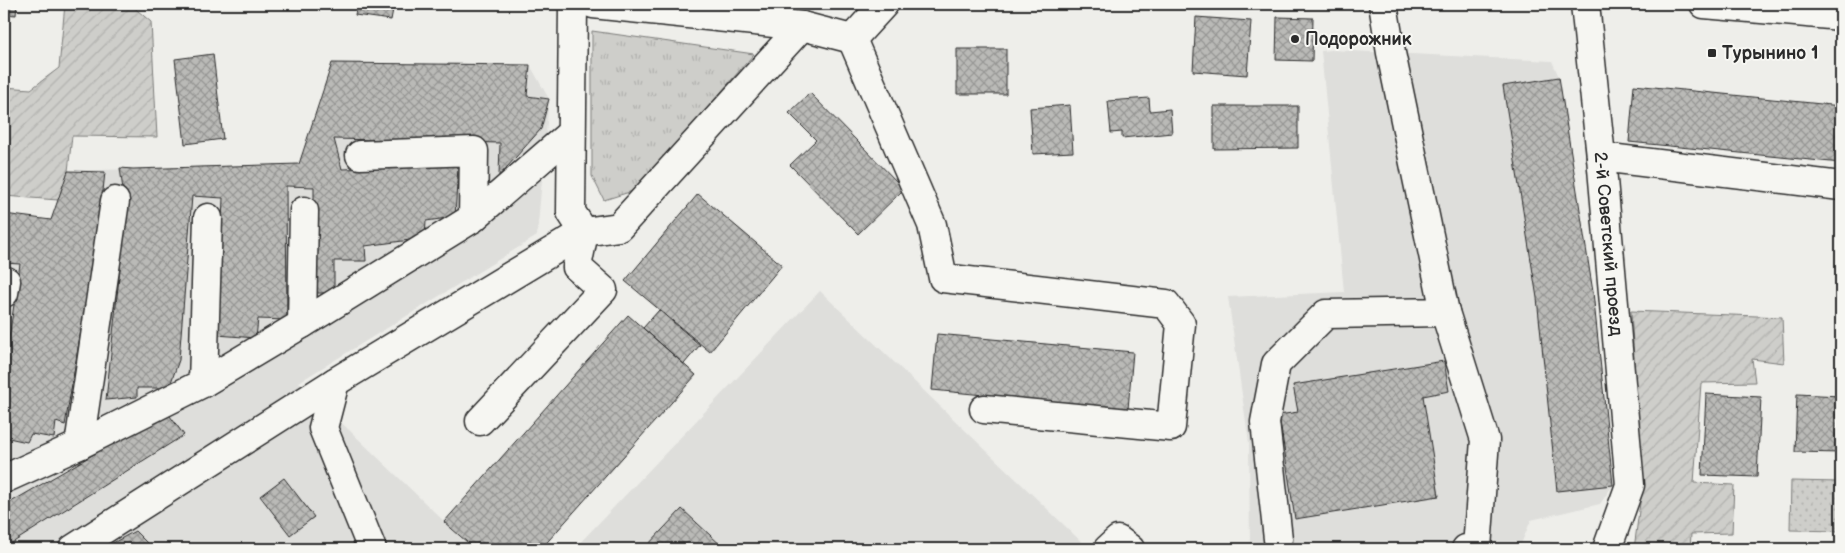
<svg xmlns="http://www.w3.org/2000/svg" width="1845" height="553" viewBox="0 0 1845 553" font-family="'Balsamiq Sans',sans-serif">
<defs>
<pattern id="grass-dots" width="8" height="8" patternUnits="userSpaceOnUse" patternTransform="scale(1.25)"><rect width="8" height="8" fill="#cececa"/><path d="M2 2h.1M6 6h.1" fill="none" stroke="#b1b1ae" stroke-width="1.8" stroke-linecap="round"/></pattern>
<pattern id="park-tufts" width="24" height="20" patternUnits="userSpaceOnUse" patternTransform="scale(1.25)"><rect width="24" height="20" fill="#cececa"/><path d="M3 7l-1-3M5 7V3M7 7l1-3M15 17l-1-3M17 17v-4M19 17l1-3" fill="none" stroke="#b1b1ae"/></pattern>
<pattern id="garden-furrows" width="10" height="10" patternUnits="userSpaceOnUse" patternTransform="scale(1.25)"><rect width="10" height="10" fill="#cececa"/><path d="M-1 1l2-2M0 10L10 0M9 11l2-2" fill="none" stroke="#b1b1ae"/></pattern>
<pattern id="building-cross-hatch" width="8" height="8" patternUnits="userSpaceOnUse" patternTransform="scale(1.25)"><rect width="8" height="8" fill="#babab7"/><path d="M0 0l8 8M0 8l8-8" fill="none" stroke="#979795"/></pattern>
</defs>
<rect width="100%" height="100%" fill="#eeeeea"/>
<filter id="ink" filterUnits="userSpaceOnUse"><feTurbulence type="fractalNoise" baseFrequency=".02" numOctaves="2"/><feDisplacementMap in="SourceGraphic" scale="10" xChannelSelector="R" yChannelSelector="G"/><feConvolveMatrix kernelMatrix="1 2 1 2 8 2 1 2 1" color-interpolation-filters="sRGB"/></filter>
<g filter="url(#ink)">
<!-- built -->
<path fill="#dededb" d="M1331 50 1552 61 1559 77 1593 292 1613 485 1600 504 1531 520 1519 549H1250L1249 443 1228 297 1344 292 1321 51Z
M332 63 530 65 549 99 537 236 299 382 473 549H4V214L51 220 68 171 299 164Z
M820 291 1089 549H574Z"/>
<!-- grass -->
<path fill="url(#grass-dots)" stroke="#7c7c7a" d="M1791 481 1841 482V531L1790 530Z"/>
<!-- park -->
<path fill="url(#park-tufts)" stroke="#7c7c7a" d="M592 31 754 54 636 190 604 200 592 176Z"/>
<!-- garden -->
<path fill="url(#garden-furrows)" stroke="#7c7c7a" d="M65 4H130L151 22 157 137 72 136 68 171 58 200 4 196V87L31 89 59 68Z
M1631 311 1782 317 1784 363 1752 359 1755 382 1701 383 1694 483 1734 485 1732 533 1691 534 1690 549H1634L1642 488Z"/>
<!-- building -->
<path fill="url(#building-cross-hatch)" stroke="#2b2b2b" d="M4 4H17L16 15 4 14Z
M172 4H207V6Z
M357 4H394L391 20 355 15Z
M1196 17 1251 21 1247 75 1193 71Z
M1277 17 1313 18 1312 61 1276 60Z
M957 49H1006V94H957Z
M213 54 223 139 185 144 175 59Z
M332 63 530 65 527 96 549 99 541 129 499 176 500 143 334 139 342 169 458 166 455 217 426 221 425 238 365 246 366 261H334V293H314V187L286 186 287 320 258 319 256 338 217 335 223 198 192 196 179 360 169 388H137V397L106 400 126 211 120 168 133 169 299 164Z
M1559 77 1593 292 1613 485 1557 491 1537 298 1503 86Z
M1634 85 1841 106V163L1629 142Z
M810 93 904 189 858 234 790 165 816 140 789 113Z
M1149 98 1150 111 1170 109 1172 133 1122 138V132L1111 133 1108 101Z
M1070 105 1073 152 1033 154 1030 108Z
M1214 106H1298V148L1214 149Z
M68 171 105 172 100 219 65 425 56 422 54 438 31 434 27 442 4 437V372L20 264 4 263V214L51 220Z
M698 194 782 265 710 352 625 281Z
M659 310 700 345 684 364 643 328Z
M628 315 696 375 541 549H475L444 522Z
M937 334 1133 352 1128 409 932 390Z
M1444 361 1449 391 1423 396 1439 496 1295 519 1279 415 1298 412 1293 385Z
M1706 394 1761 397 1757 477 1702 475Z
M1797 394 1841 396V453L1795 452Z
M167 412 184 435 4 548V506Z
M284 478 314 517 290 535 260 496Z
M682 509 725 549H644Z
M135 531 153 549H102Z"/>
<g fill="none" stroke-linecap="round" stroke-linejoin="round">
<defs>
<g id="minor">
<path d="M573 4 571 212 584 232 619 227 802 26"/>
<path d="M593 4 802 26 852 39"/>
<path id="s1" d="M1585 4 1601 157 1630 485 1607 549"/>
<path d="M852 39 932 225 943 278 1166 304 1181 324 1171 427 984 409"/>
<path d="M852 39 884 4"/>
<path d="M360 155 474 151 473 218 571 133"/>
<path d="M1601 157 1841 186"/>
<path d="M115 201 79 445 203 383"/>
<path d="M304 211 302 324 473 218"/>
<path d="M208 218 203 383 302 324"/>
<path d="M4 293 6 281"/>
<path d="M1445 312 1485 440 1477 548 1466 549"/>
<path d="M4 479 79 445"/>
<path d="M1278 539 1265 422 1276 364 1326 314 1445 312 1391 53 1383 4"/>
<path d="M73 549 335 382"/>
<path d="M372 549 323 428 335 382 584 232 577 267 603 290 480 421"/>
<path d="M1108 549 1118 540 1130 549"/>
</g>
<path id="major" d="M1704 4 1841 16"/>
</defs>
<!-- minor casing -->
<use href="#minor" stroke="#2b2b2b" stroke-width="31"/>
<!-- major casing -->
<use href="#major" stroke="#2b2b2b" stroke-width="31"/>
<!-- minor -->
<use href="#minor" stroke="#f6f6f2" stroke-width="28"/>
<!-- major -->
<use href="#major" stroke="#f6f6f2" stroke-width="28"/>
</g>
</g>
<!-- markers -->
<g fill="#2b2b2b" stroke="#f6f6f2" stroke-width="2">
<circle cx="1295" cy="39" r="5"/>
<rect x="1707" y="48" width="10" height="10" rx="2.5"/>
</g>
<g text-anchor="middle" dominant-baseline="central" stroke-width="4" stroke-linejoin="round" paint-order="stroke">
<!-- poi labels -->
<g font-size="18" font-weight="bold" fill="#2b2b2b" stroke="#f6f6f2" text-anchor="start">
<text x="1305" y="39">Подорожник</text>
<text x="1722" y="53">Турынино 1</text>
</g>
<!-- street labels -->
<g font-size="18" fill="#2b2b2b" stroke="#f6f6f2">
<text stroke="none"><textPath href="#s1" startOffset="241">2-й Советский проезд</textPath></text>
</g>
</g>
<!-- margin -->
<rect width="1845" height="553" fill="none" stroke="#f6f6f2" stroke-width="20"/>
<rect x="10" y="10" width="1825" height="533" fill="none" stroke="#2b2b2b" stroke-width="2" filter="url(#ink)"/>
</svg>
